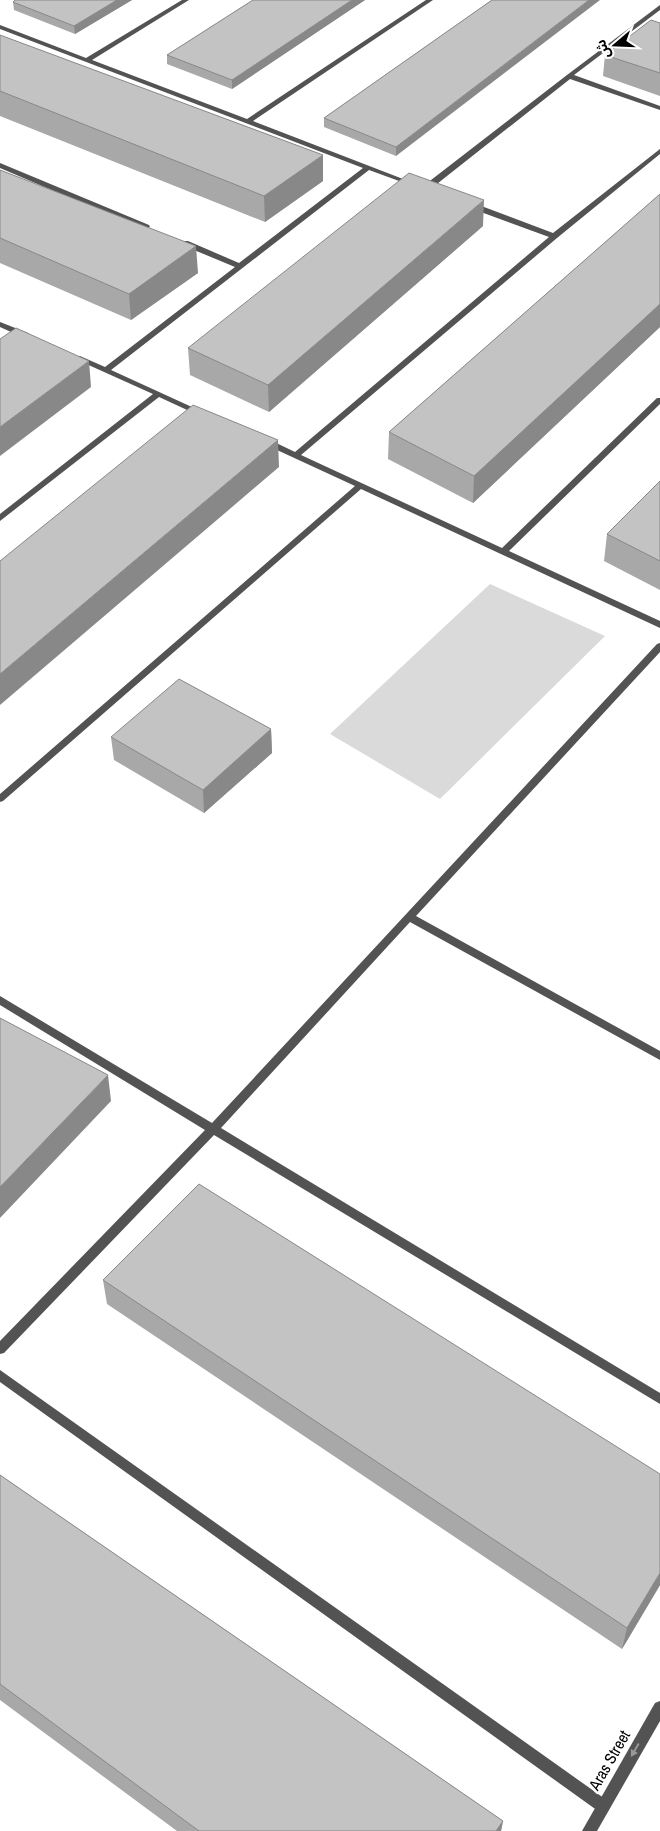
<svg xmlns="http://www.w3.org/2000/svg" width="660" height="1831" viewBox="0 0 660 1831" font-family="'Archivo Narrow','Noto Sans Arabic',sans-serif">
<rect width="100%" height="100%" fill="#fff"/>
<!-- green -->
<path fill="#dadada" d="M490 584 605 636 440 799 330 734Z"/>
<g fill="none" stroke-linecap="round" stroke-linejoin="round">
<!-- minor -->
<path fill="#535353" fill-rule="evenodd" d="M182 0H189L92 60 247 119 426 0H433L253 121 416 184 410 185 369 170 111 370 205 413 204 415H198L159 397 0 521V514L153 394 73 358 74 356H80L105 367 235 267 182 245V241H188L239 263 363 168 0 29V25L86 58Z
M660 5V10L574 75 660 106V110L570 79 428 191H422V187L567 75Z
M660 149V154L557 238 301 455 502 548 657 398H660V404L509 551 660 621V628L361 489 3 801 0 802V794L355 486 264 444V440H270L295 452 549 237 470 208V204H476L553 233Z
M0 163 149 225 150 227 143 229 0 168Z
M0 322 28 333 29 335 28 337H22L0 327Z
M660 643V652L416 916 660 1051V1060L410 922 221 1128 660 1393V1404L214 1135 4 1353 0 1354V1341L205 1130 0 1005V996L212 1123 657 644Z
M0 1370 608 1801 610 1806 608 1811 603 1813 598 1811 0 1382Z"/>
<!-- tertiary -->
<path fill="#535353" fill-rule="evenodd" d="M660 1701V1721L597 1831H582L655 1703Z"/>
</g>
<!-- wall -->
<path fill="#a8a8a8" d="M15 0H132L75 34 14 10 13 2Z
M253 0H365L232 89 167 64V55Z
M492 0 396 156 324 127V118Z
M660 23V96L603 76 605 55Z
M0 35 323 181 265 222 0 116Z
M0 170 198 273 131 320 0 263Z
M660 194V327L473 503 388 459 389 432Z
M483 226 269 412 190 375 188 348Z
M660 481V590L604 561 607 534Z
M271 729 272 753 204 813 114 760 111 737Z
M103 1280 660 1585 622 1649 107 1304Z
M0 1475 503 1821 501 1831H177L0 1700Z"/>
<!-- shaded-wall -->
<path fill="#888" d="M117 0H132L75 34 74 26Z
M352 0H365L232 89V80Z
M589 0H600L396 156V147Z
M323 155V181L265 222 264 196Z
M484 200 483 226 269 412 268 385Z
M196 246 198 273 131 320 129 294Z
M660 304V327L473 503 474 476Z
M89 361 91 387 0 456V427Z
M278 440 279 467 0 705V674Z
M271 729 272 753 204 813 203 790Z
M108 1075 111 1101 0 1218V1187Z
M660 1573V1585L622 1649 627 1628Z
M503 1821 501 1831H496Z"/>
<!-- building -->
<path fill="#c3c3c3" stroke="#888" d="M15 0H117L74 26 13 2Z
M253 0H352L232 80 167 55Z
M492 0H589L396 147 324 118Z
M651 20 660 23V73L605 55Z
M0 35 323 155 264 196 0 91Z
M0 170 196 246 129 294 0 238Z
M409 173 484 200 268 385 188 348Z
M660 194V304L474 476 389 432Z
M16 328 89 361 0 427V339Z
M193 405 278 440 0 674V561Z
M660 481V561L607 534Z
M179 679 271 729 203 790 111 737Z
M0 1018 108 1075 0 1187Z
M199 1184 660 1474V1573L627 1628 103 1280Z
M0 1475 503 1821 496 1831H199L0 1684Z"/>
<!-- one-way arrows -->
<defs><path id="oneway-solid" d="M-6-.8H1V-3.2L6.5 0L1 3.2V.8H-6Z" transform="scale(1.25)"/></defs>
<use fill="#989898" href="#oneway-solid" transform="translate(635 1750) rotate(120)"/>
<g text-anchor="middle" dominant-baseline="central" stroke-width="5" stroke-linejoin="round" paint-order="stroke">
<!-- near-street labels -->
<g font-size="16" fill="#000" stroke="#fff">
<text transform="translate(609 1760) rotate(-60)">Aras Street</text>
</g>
</g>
<!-- north arrow -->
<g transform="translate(615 45) rotate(251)" stroke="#ffffff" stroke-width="4" paint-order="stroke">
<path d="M0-4L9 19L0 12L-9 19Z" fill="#000000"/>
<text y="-8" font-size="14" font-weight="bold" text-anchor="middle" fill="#000000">ش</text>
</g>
</svg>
